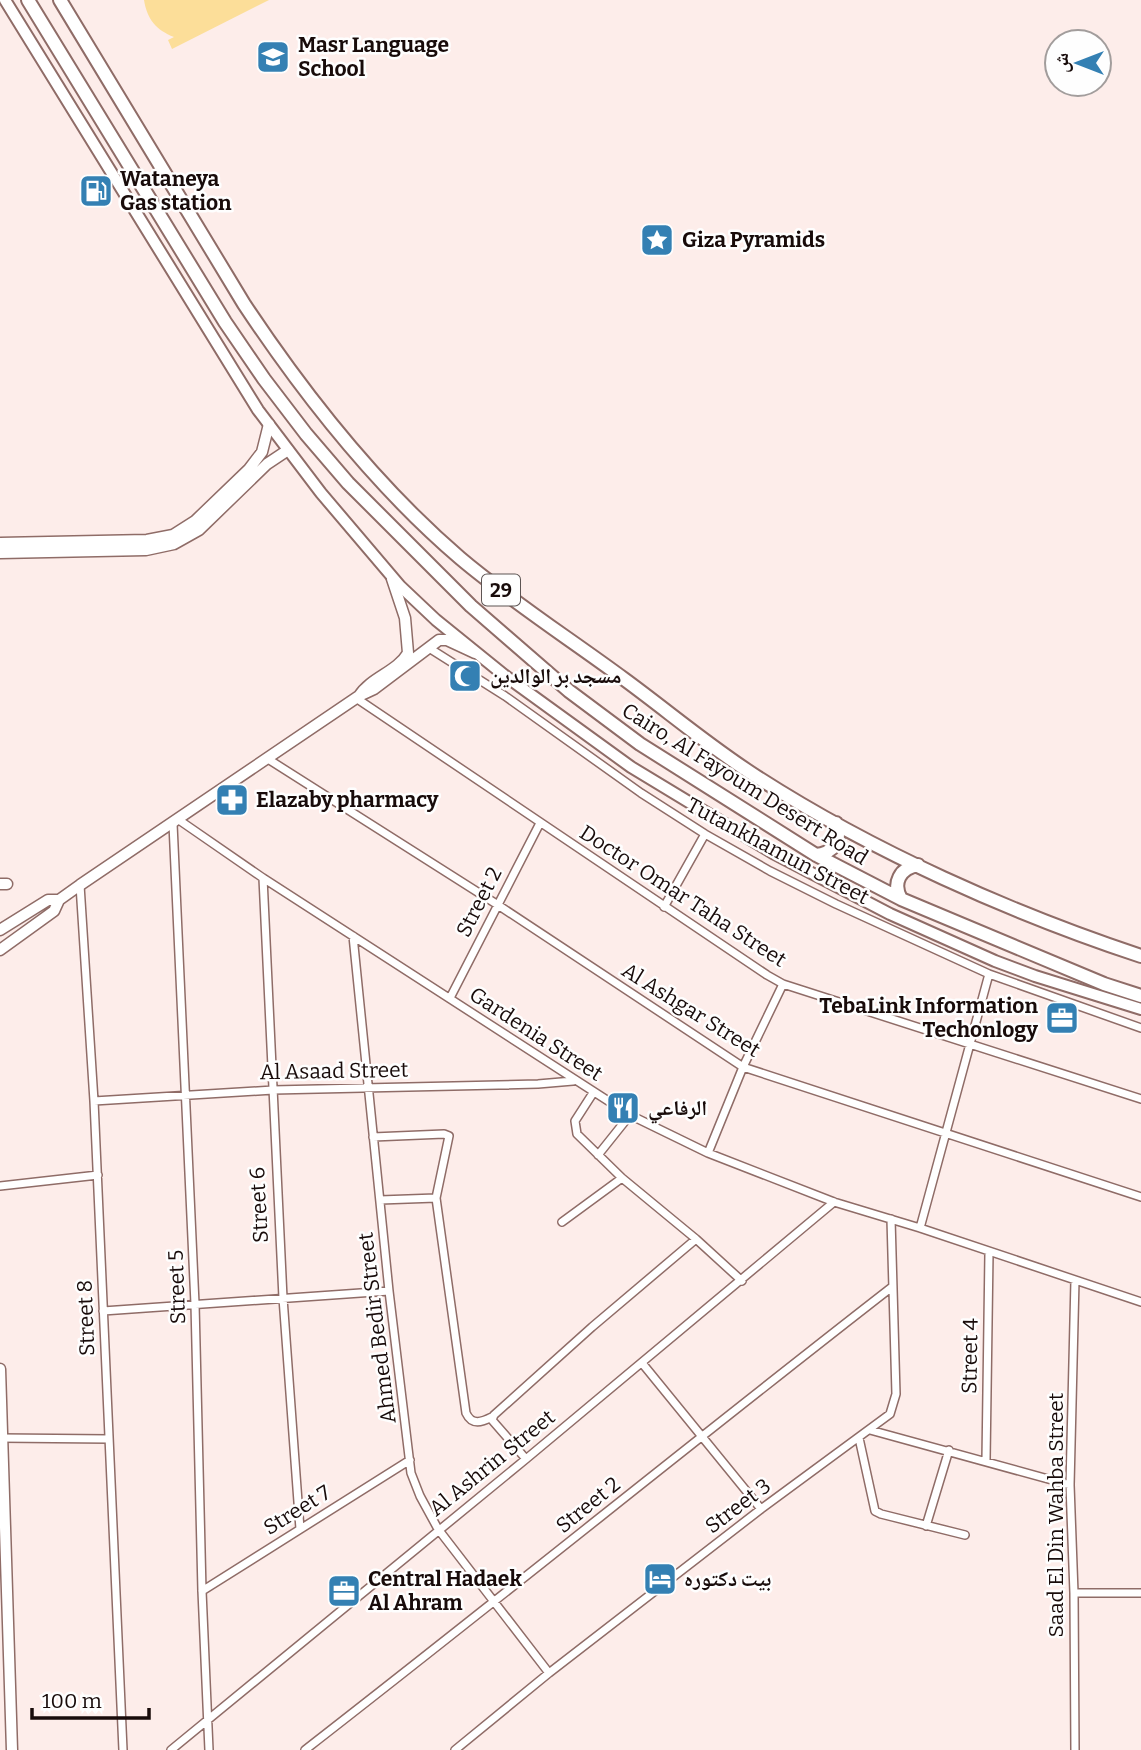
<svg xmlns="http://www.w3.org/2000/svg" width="1141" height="1750" viewBox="0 0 1141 1750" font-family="Bitter,'Noto Naskh Arabic',serif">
<rect width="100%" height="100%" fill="#fdedea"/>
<!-- green -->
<path fill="#fcde99" d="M144 0H269L172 49 168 40 174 37C156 30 147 19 144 0Z"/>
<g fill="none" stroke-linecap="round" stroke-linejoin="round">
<defs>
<path id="street" d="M429 648 505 696 641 793 705 834 770 871 836 904 989 974 1141 1028
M356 698 767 975 783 984 1141 1099
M268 759 498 905 743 1067 1141 1197
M179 820 263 878 630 1115 708 1153 834 1202 920 1228 1141 1302
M173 824 195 1304 202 1591 209 1750
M263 878 283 1298 300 1529
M80 885 94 1101 123 1750
M664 907 705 834
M353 936 389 1291 411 1473 420 1496 438 1529 549 1673
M450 998 540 823
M593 1093 575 1121 577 1134 622 1178 696 1239 742 1281
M94 1101 273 1090 538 1084 573 1081
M373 1137 444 1134 449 1136 436 1198 466 1413C472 1426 482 1422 492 1417
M708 1153 743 1067 783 984
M598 1155 630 1115
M0 1186 98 1175
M380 1200 436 1198
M562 1222 622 1178
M920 1228 989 974
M1075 1280 1070 1485 1074 1593 1075 1750
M103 1311 389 1291
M642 1363 761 1509
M870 1430 1070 1485
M0 1438 109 1439
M859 1438 875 1511 881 1514 965 1535
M526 1459 492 1420 494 1415 592 1327 696 1239
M986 1460 989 1253
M926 1526 949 1450
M202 1591 410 1460
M1074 1593H1141
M171 1750 526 1459 834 1202
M305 1750C502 1597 695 1440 892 1287
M455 1750 549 1673 761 1509 890 1414 896 1394 891 1219"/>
<path id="secondary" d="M0 543 147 540 173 535 195 521 249 469 262 452 269 424
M0 553 146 550 174 544 199 530 267 464 288 450
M359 696C371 677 397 672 408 653L405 618 392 579
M0 884H7
M0 930 48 900H59L80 885 359 696 374 689 439 640H447L475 653
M0 950 54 911 59 900
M0 1369 12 1750"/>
<path id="primary" d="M5 0 258 410 321 493 400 586 436 620 504 675 631 767 773 853 890 914 995 961 1035 976 1141 1009"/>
<path id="highway" d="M28 0 225 322 264 379 306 434 348 483 471 606 569 691 640 744 816 855 901 899 1104 984 1141 996
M60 0 244 304C305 396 376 486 460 558 512 602 570 639 624 679 669 712 710 747 757 777 872 851 1011 913 1141 956
M816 855C834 853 842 840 836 823
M901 899C892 883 900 868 918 865"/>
</defs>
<!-- street casing -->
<use href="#street" stroke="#8f6c67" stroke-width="10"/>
<!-- secondary casing -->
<use href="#secondary" stroke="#8f6c67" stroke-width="13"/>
<!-- primary casing -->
<use href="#primary" stroke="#8f6c67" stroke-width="14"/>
<!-- highway casing -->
<use href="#highway" stroke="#8f6c67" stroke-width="16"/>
<!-- street -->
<use href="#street" stroke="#fff" stroke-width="7"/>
<!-- secondary -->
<use href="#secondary" stroke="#fff" stroke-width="10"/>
<!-- primary -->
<use href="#primary" stroke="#fff" stroke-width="10"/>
<!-- highway -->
<use href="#highway" stroke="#fff" stroke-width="12"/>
</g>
<!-- icons -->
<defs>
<symbol id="school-square" viewBox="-11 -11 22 22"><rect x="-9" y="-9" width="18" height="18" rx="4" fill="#3480b3" stroke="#fefefe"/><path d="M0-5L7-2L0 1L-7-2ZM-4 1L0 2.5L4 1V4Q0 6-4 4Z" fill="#fff"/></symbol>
<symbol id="fuel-square" viewBox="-11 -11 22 22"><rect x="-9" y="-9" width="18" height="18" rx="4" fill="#3480b3" stroke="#fefefe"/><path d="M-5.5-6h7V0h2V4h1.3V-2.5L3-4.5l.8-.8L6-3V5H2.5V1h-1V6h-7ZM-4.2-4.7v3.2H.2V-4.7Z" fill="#fff"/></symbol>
<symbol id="sight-square" viewBox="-11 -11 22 22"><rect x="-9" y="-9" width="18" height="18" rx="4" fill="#3480b3" stroke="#fefefe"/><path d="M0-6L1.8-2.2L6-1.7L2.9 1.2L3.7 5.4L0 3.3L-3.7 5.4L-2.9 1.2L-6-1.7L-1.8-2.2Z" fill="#fff"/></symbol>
<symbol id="mosque-square" viewBox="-11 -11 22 22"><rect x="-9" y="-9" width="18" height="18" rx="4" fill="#3480b3" stroke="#fefefe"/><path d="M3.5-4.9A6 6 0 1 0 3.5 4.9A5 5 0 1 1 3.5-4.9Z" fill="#fff"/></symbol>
<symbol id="pharmacy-square" viewBox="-11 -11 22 22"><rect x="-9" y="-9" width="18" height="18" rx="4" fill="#3480b3" stroke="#fefefe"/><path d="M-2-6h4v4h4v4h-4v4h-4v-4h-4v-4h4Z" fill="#fff"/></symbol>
<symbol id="office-square" viewBox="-11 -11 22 22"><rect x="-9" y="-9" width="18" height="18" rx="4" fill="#3480b3" stroke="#fefefe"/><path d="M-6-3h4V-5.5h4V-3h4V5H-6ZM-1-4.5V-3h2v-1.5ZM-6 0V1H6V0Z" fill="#fff"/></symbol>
<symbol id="restaurant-square" viewBox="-11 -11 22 22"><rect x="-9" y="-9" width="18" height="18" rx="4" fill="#3480b3" stroke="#fefefe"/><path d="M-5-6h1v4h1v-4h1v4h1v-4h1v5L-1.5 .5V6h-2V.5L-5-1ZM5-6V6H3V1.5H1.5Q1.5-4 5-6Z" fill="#fff"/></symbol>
<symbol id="hotel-square" viewBox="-11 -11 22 22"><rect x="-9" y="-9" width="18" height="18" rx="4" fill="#3480b3" stroke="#fefefe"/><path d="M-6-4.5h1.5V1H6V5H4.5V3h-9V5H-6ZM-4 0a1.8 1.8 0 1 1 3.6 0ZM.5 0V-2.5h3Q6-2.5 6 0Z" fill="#fff"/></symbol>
</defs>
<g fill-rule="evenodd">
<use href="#school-square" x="254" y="38" width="38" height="38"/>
<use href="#fuel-square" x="77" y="172" width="38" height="38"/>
<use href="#sight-square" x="638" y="221" width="38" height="38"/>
<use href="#mosque-square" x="446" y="657" width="38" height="38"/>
<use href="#pharmacy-square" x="213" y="781" width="38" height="38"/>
<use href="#office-square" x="1043" y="999" width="38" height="38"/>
<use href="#restaurant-square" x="604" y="1089" width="38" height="38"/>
<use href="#hotel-square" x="641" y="1560" width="38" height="38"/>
<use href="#office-square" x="325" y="1572" width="38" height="38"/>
</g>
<g text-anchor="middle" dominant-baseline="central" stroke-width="5" stroke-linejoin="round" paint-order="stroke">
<!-- shield labels -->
<rect fill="#fefefe" stroke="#5d5453" stroke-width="2" x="482" y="574.5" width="38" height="31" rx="5"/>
<g font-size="19" font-weight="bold" fill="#180b0a">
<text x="501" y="590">29</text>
</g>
<!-- poi labels -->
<g font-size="21" font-weight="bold" fill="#180b0a" stroke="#fefefe" text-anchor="start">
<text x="298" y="45">Masr Language<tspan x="298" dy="24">School</tspan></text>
<text x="120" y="179">Wataneya<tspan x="120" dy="24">Gas station</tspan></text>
<text x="682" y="240">Giza Pyramids</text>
<text x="490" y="676">مسجد بر الوالدين</text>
<text x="256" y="800">Elazaby pharmacy</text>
<text x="1038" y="1006" text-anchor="end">TebaLink Information<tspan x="1038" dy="24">Techonlogy</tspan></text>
<text x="648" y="1108">الرفاعي</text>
<text x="368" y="1579">Central Hadaek<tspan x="368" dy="24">Al Ahram</tspan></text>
<text x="684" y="1579">بيت دكتوره</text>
</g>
<!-- street labels -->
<g font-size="21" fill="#180b0a" stroke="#fefefe">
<text transform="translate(745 784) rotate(32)">Cairo, Al Fayoum Desert Road</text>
<text transform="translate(778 851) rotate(28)">Tutankhamun Street</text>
<text transform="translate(683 896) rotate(33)">Doctor Omar Taha Street</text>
<text transform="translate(479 902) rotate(-63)">Street 2</text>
<text transform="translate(691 1010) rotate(32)">Al Ashgar Street</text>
<text transform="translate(536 1034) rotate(33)">Gardenia Street</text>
<text transform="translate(334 1071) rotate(-1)">Al Asaad Street</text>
<text transform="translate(259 1205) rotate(-93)">Street 6</text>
<text transform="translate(177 1287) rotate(-92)">Street 5</text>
<text transform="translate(86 1318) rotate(-92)">Street 8</text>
<text transform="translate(377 1328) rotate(-97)">Ahmed Bedir Street</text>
<text transform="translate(970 1356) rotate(-89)">Street 4</text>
<text transform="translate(492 1463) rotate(-39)">Al Ashrin Street</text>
<text transform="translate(588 1505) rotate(-39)">Street 2</text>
<text transform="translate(738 1506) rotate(-37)">Street 3</text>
<text transform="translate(297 1510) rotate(-32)">Street 7</text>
<text transform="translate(1056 1515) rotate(-90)">Saad El Din Wahba Street</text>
</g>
</g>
<!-- north arrow -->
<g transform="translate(1078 63) rotate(270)"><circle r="33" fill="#fefefe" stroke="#a29d9c" stroke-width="2"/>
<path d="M0-5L12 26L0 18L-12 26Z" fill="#3480b3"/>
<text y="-10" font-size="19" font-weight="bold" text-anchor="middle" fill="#180b0a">ش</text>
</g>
<!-- scale -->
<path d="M32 1708v10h117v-10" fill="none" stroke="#180b0a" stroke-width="3.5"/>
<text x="42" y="1708" font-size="21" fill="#180b0a" stroke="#fefefe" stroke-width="5" paint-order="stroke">100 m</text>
</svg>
